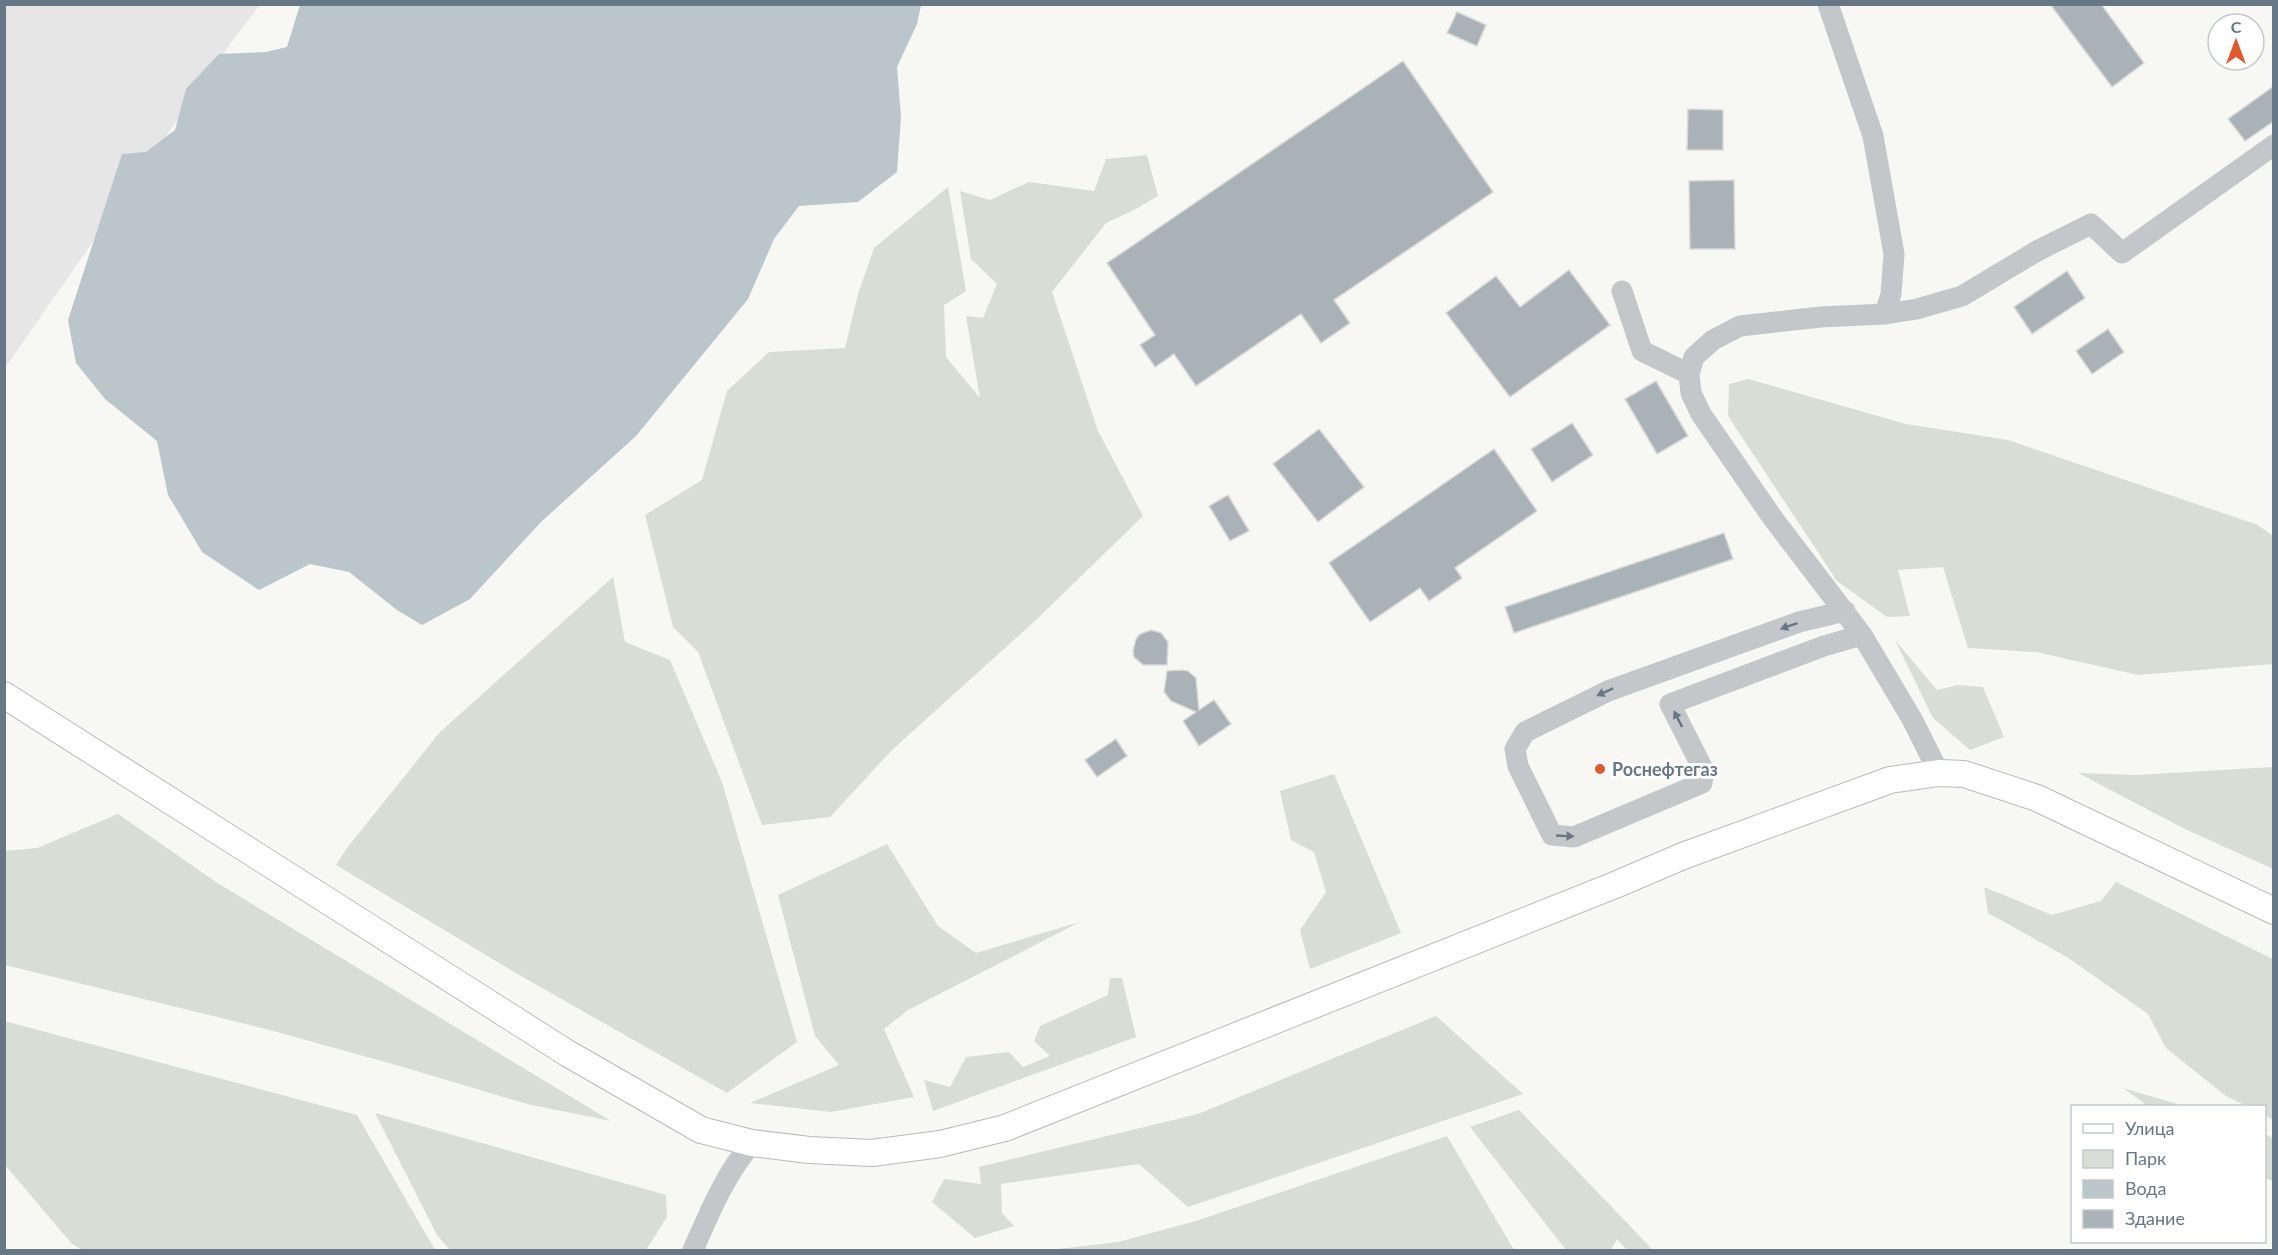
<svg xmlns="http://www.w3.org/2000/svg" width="2278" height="1255" viewBox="0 0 2278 1255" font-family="Lato,sans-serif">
<rect width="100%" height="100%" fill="#f7f7f4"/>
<!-- built -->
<path fill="#e5e6e5" d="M5 5H260L233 40 5 368Z"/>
<!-- green -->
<path fill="#d8ded5" d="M1147 155 1158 196 1134 210 1106 223 1052 292 1098 431 1143 516 1036 620 892 750 830 817 762 825 698 652 673 627 645 515 702 480 727 391 769 352 845 348 858 294 874 248 948 187 966 291 944 305 946 357 980 398 966 316 983 318 997 284 971 259 960 191 990 200 1029 182 1094 191 1106 159Z
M1748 379 1906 424 2008 440 2258 525 2273 536V664L2138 675 2036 652 1968 648 1943 567 1898 570 1910 616 1887 617 1837 581 1728 416 1729 384Z
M613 577 625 642 670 660 722 782 797 1042 727 1093 514 972 336 865 347 848 440 732Z
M1895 640 1937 690 1958 685 1983 687 2004 737 1970 750 1933 718Z
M2273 767V869L2185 829 2078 773 2136 775Z
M1334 774 1401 933 1310 969 1300 930 1326 892 1314 852 1291 840 1280 791Z
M118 814 219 884 611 1121 527 1104 400 1066 266 1029 5 965V851L37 848Z
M887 844 938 926 976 953 1080 922 908 1010 884 1029 914 1097 831 1112 750 1103 839 1065 815 1036 778 895Z
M2116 882 2273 959V1120L2265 1115 2264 1106H2247L2226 1096 2166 1048 2148 1014 2067 957 1988 913 1984 887 2052 915 2101 901Z
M1110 978H1122L1136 1037 933 1111 924 1080 950 1087 966 1057 1009 1052 1023 1067 1050 1056 1034 1041 1040 1026 1108 995Z
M1436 1016 1523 1094 1188 1207 1139 1164 1001 1184 1002 1213 1014 1226 975 1238 932 1202 944 1179 981 1184 979 1167 1198 1114Z
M4 1021 357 1115 435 1250H83L72 1244 5 1165Z
M2123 1088 2184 1106H2148Z
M1519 1110 1651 1248 1649 1250H1627L1617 1239 1611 1250H1566L1470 1127Z
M375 1113 666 1195 667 1217 646 1250H450L437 1235Z
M2265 1134 2273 1138V1181L2265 1178Z
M1447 1136 1514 1250H1049L1118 1242 1196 1221Z"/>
<!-- water -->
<path fill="#bac6ca" d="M300 5H921L917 24 897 67 901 117 897 172 858 202 799 206 774 239 748 299 636 436 541 522 470 599 422 625 397 610 349 572 310 564 259 590 202 552 168 495 157 441 105 399 76 363 68 320 122 154 146 152 175 130 186 89 219 54 266 52 287 47Z"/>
<!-- building -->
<path fill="#a9b2b7" stroke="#d9d9d7" stroke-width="1.5" d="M2050 4H2101L2144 63 2112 87Z
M1457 12 1486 25 1477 46 1447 33Z
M1403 61 1493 192 1334 300 1350 323 1321 343 1301 314 1196 386 1174 354 1155 367 1140 345 1155 335 1107 263Z
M2274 86V121L2245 141 2228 119Z
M1688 109 1723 110V150H1687Z
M1734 180 1735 249H1690L1689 181Z
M1569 270 1610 325 1510 397 1446 313 1496 276 1520 307Z
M2067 271 2085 298 2032 334 2014 307Z
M2108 329 2124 352 2092 374 2076 351Z
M1656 381 1688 436 1657 454 1625 399Z
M1572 423 1593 455 1552 482 1531 449Z
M1319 429 1364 487 1318 522 1273 464Z
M1494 449 1537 511 1455 568 1462 578 1429 601 1420 588 1370 622 1329 563Z
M1228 495 1249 531 1230 541 1209 506Z
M1724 533 1733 559 1514 633 1505 607Z
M1151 630 1161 633 1168 642 1167 665H1143L1134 657 1133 651 1136 639 1140 634Z
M1182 670 1188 671 1196 678 1199 710 1214 700 1231 724 1199 746 1183 721 1196 712 1171 701 1164 692 1167 671Z
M1116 739 1127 756 1097 777 1085 760Z"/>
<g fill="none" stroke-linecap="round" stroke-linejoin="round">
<defs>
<path id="major" d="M4 695 567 1053 701 1130 752 1143 809 1150 872 1153 940 1144 1005 1128 1615 885 1683 856 1890 780 1939 773 1964 774 2037 798 2274 911"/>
</defs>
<!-- major casing -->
<use href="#major" stroke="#b6babe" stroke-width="28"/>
<!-- minor -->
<path stroke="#c3c7ca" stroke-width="21" d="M1828 4 1873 136 1894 254 1891 294 1885 314 1821 317 1740 326 1713 340 1694 357 1689 374 1691 393 1701 414 1772 517 1862 635 1912 719 1939 773
M1622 291 1642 351 1689 374
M1885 314 1917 309 1962 296 2037 251 2091 224 2122 253 2274 145
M1845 611 1799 622 1608 691 1525 732 1515 749 1518 766 1552 835 1574 837 1702 783 1704 771 1670 704 1824 646 1862 635
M693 1250C709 1214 725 1174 752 1143"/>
<!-- major -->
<use href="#major" stroke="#fff" stroke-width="26"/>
</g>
<!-- one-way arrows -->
<defs><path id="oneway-solid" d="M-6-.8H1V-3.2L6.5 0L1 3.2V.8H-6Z" transform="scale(1.5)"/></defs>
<g fill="#667785">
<use href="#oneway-solid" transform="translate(1789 626) rotate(161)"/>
<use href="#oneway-solid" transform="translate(1605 692) rotate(156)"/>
<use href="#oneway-solid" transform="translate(1678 719) rotate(-117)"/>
<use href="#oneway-solid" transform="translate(1565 836) rotate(3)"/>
</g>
<!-- markers -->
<circle fill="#e1582a" stroke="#fff" stroke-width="2" cx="1600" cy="769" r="6"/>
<g text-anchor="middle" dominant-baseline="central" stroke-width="6" stroke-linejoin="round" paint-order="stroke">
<!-- poi labels -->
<g font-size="18" font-weight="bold" fill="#667785" stroke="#fff" text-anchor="start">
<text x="1612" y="769">Роснефтегаз</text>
</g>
</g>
<!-- border -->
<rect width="2278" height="1255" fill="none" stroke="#667785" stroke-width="12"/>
<!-- legend -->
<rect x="2071" y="1105" width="195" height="138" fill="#ffffff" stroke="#c2c9ce" stroke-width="1.5"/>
<rect x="2083" y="1124" width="30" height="9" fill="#ffffff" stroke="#c2c9ce" stroke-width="1.5"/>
<text x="2125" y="1135" font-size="18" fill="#667785">Улица</text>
<rect x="2083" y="1150" width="30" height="18" fill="#d8ded5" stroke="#c2c9ce" stroke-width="1.5"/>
<text x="2125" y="1165" font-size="18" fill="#667785">Парк</text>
<rect x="2083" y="1180" width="30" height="18" fill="#bac6ca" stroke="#c2c9ce" stroke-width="1.5"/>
<text x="2125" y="1195" font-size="18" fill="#667785">Вода</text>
<rect x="2083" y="1210" width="30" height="18" fill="#a9b2b7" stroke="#c2c9ce" stroke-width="1.5"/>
<text x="2125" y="1225" font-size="18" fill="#667785">Здание</text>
<!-- north arrow -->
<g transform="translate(2236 42)"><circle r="28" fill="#ffffff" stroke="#c2c9ce" stroke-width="1.5"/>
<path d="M0-4.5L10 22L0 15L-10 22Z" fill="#e1582a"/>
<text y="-9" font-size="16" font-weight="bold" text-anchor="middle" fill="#667785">С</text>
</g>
</svg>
